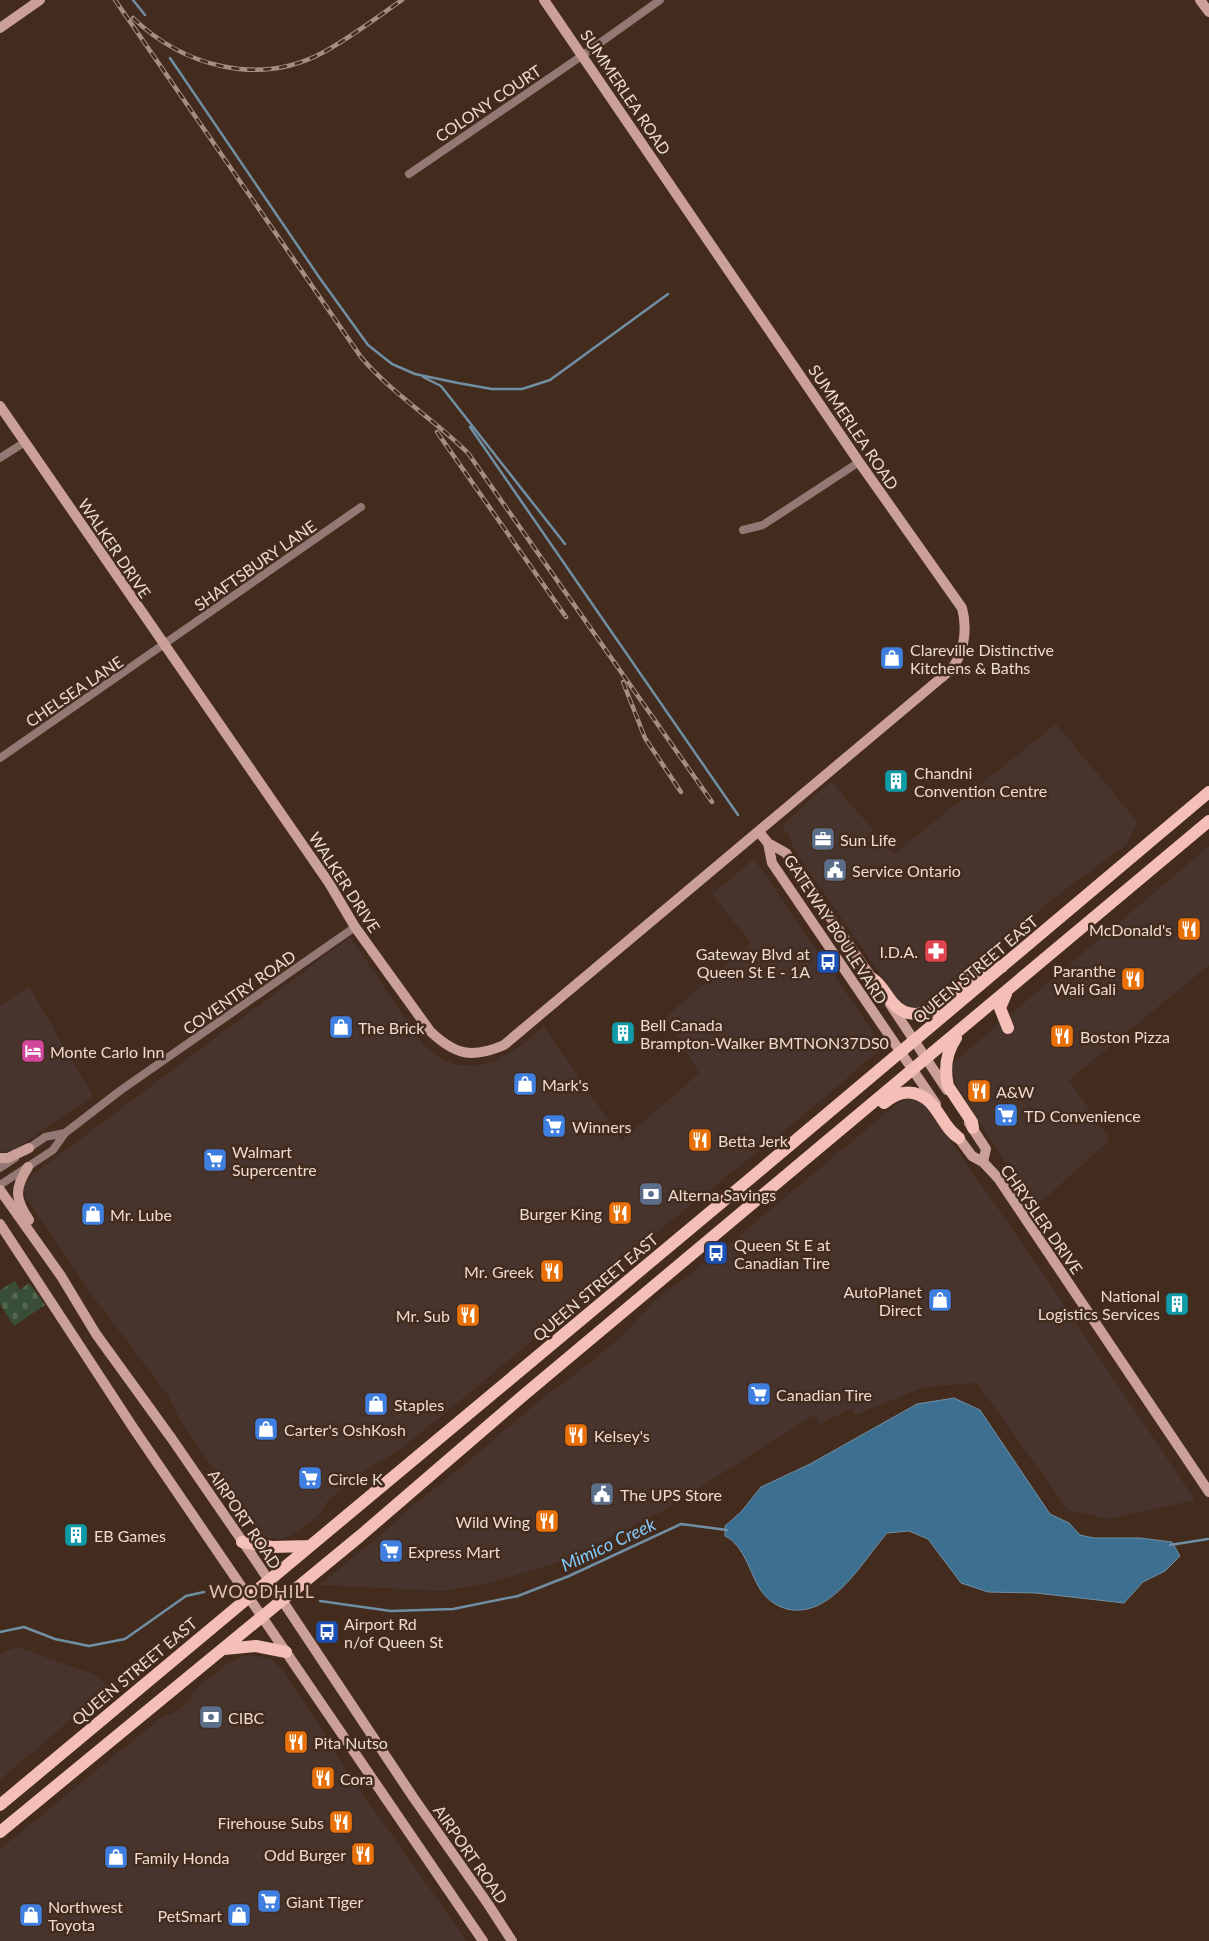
<svg xmlns="http://www.w3.org/2000/svg" width="1209" height="1941" viewBox="0 0 1209 1941" font-family="Lato,sans-serif">
<defs>
<pattern id="cemetery-stones" width="16" height="16" patternUnits="userSpaceOnUse" patternTransform="scale(1.25)"><rect width="16" height="16" fill="#384e36"/><path d="M2 7V4a2 2 0 0 1 4 0v3zM10 15v-3a2 2 0 0 1 4 0v3z" fill="#556752"/></pattern>
</defs>
<rect width="100%" height="100%" fill="#432b1d"/>
<!-- commercial -->
<path fill="#47342d" d="M1056 724 1138 822 1126 845 1055 897 930 1003 918 1008 909 1007 900 1003 793 848 790 837 783 828 785 823 831 781 894 854Z
M1209 846V965L1069 1080 1110 1140 1034 1208 955 1083 952 1072 953 1063Z
M754 859 880 1042 878 1052 794 1123 667 1224 638 1250 631 1254 621 1255 595 1283 593 1290 438 1419 403 1447 371 1467 339 1491 326 1503 320 1514 299 1531 290 1536 280 1539 270 1538 262 1535 255 1529 180 1420 169 1397 95 1299 28 1201 24 1193 25 1184 31 1176 350 937 423 1044 438 1057 457 1065 478 1066 495 1061 521 1046 544 1026 622 1140 699 1073 665 1017 751 943 712 894Z
M29 986 93 1096 14 1150 0 1152V1006Z
M908 1099 919 1101 927 1107 1038 1266 1195 1500 1109 1519 1068 1510 977 1383 924 1387 856 1415 851 1409 820 1424 814 1415 661 1512 568 1559 488 1584 441 1591 319 1585 384 1532 416 1503 455 1472 549 1393 582 1369 622 1336 653 1302 721 1251 900 1101Z
M17 1647 93 1674 109 1687 0 1780V1653Z
M253 1655 271 1659 282 1669 332 1744 343 1766 467 1941H0V1849L163 1716 173 1714 190 1700 193 1691 227 1664 243 1656Z"/>
<!-- cemetery -->
<path fill="url(#cemetery-stones)" d="M15 1281 20 1290 29 1283 45 1305 14 1326 0 1304V1290Z"/>
<!-- water -->
<path fill="#3d6f90" stroke="#718fa4" d="M954 1398 980 1410 1050 1514 1069 1523 1080 1535 1094 1538H1140L1172 1542 1180 1556 1165 1571 1143 1582 1124 1603 1036 1593 988 1592 961 1583 928 1539 909 1531 887 1533C862 1562 831 1619 787 1609 776 1606 766 1599 760 1589 750 1573 744 1545 725 1536V1526L741 1512 761 1487 810 1464 917 1404Z"/>
<g fill="none" stroke-linecap="round" stroke-linejoin="round">
<!-- stream -->
<path stroke="#718fa4" stroke-width="2.5" d="M133 0 145 15
M170 58 319 277 368 345 392 364 415 374 458 383 492 389H522L550 380 668 294
M423 377 441 386 565 544
M470 427 738 815
M1170 1545 1208 1539
M320 1601 391 1611 453 1609 518 1596 569 1576 681 1524 727 1530
M0 1632 24 1627 55 1639 89 1646 125 1639 186 1596 204 1592"/>
<!-- street -->
<path stroke="#937874" stroke-width="8" d="M409 174 583 55 660 0
M0 458 25 442
M743 530 763 525 859 462
M0 758 361 507
M25 1151 45 1137 65 1133
M0 1168 15 1158
M0 1185 53 1150 65 1133 121 1090 355 927"/>
<!-- secondary -->
<path stroke="#caa099" stroke-width="10" d="M1200 0 1209 12
M0 28 40 0
M0 406 329 883 355 927 430 1031C455 1055 472 1059 504 1045L941 678C946 674 952 669 955 664 965 648 967 626 962 608L859 462 544 0
M759 832 768 843 786 853 876 984
M768 843 772 863 936 1104
M890 1004 947 1090
M969 1123 986 1149 983 1162
M955 1133 972 1156 983 1162 998 1178 1209 1492
M0 1158H8L29 1148
M28 1167C14 1189 15 1199 29 1220
M0 1190 61 1276 96 1334 172 1439 258 1564 413 1797 488 1904 512 1941
M0 1224 134 1429 483 1941"/>
<!-- primary -->
<path stroke="#f4bfb6" stroke-width="12" d="M873 979C882 985 886 995 893 1003 905 1018 925 1016 939 1006L987 965 1002 967
M1006 994 1000 1008 1008 1028
M956 1038C946 1053 944 1069 948 1086L972 1122 973 1128
M884 1103C893 1096 901 1091 913 1093 938 1098 940 1126 959 1138
M242 1542 272 1547 310 1546
M224 1649 256 1646 286 1652
M0 1805 745 1183 1209 792
M0 1832 360 1536 525 1394 1209 821"/>
<defs>
<path id="rail" d="M115 0 361 357C392 394 434 419 468 453L712 802
M133 18C183 66 258 87 322 53 350 38 376 18 402 0
M437 432 566 617
M623 682 645 738 681 792"/>
</defs>
<!-- rail casing -->
<use href="#rail" stroke="#a28e83" stroke-width="4.5"/>
<!-- rail -->
<use href="#rail" stroke="#432b1d" stroke-width="2.5" stroke-dasharray="8" stroke-linecap="butt"/>
</g>
<!-- icons -->
<defs>
<symbol id="shop-square" viewBox="-11 -11 22 22"><rect x="-9" y="-9" width="18" height="18" rx="4" fill="#3f7fe0" stroke="#432b1d"/><path d="M-5-2.5h2.3a2.7 3.5 0 0 1 5.4 0H5L5.5 6h-11ZM-1.5-2.5h3a1.5 2.3 0 0 0-3 0Z" fill="#fff"/></symbol>
<symbol id="building-square" viewBox="-11 -11 22 22"><rect x="-9" y="-9" width="18" height="18" rx="4" fill="#0f9aa8" stroke="#432b1d"/><path d="M-4-6H4V6H1V3H-1V6H-4ZM-2.5-4.3h1.7v1.8h-1.7ZM.8-4.3h1.7v1.8H.8ZM-2.5-1h1.7V.8h-1.7ZM.8-1h1.7V.8H.8Z" fill="#fff"/></symbol>
<symbol id="office-square" viewBox="-11 -11 22 22"><rect x="-9" y="-9" width="18" height="18" rx="4" fill="#5c6f8a" stroke="#432b1d"/><path d="M-6-3h4V-5.5h4V-3h4V5H-6ZM-1-4.5V-3h2v-1.5ZM-6 0V1H6V0Z" fill="#fff"/></symbol>
<symbol id="civic-square" viewBox="-11 -11 22 22"><rect x="-9" y="-9" width="18" height="18" rx="4" fill="#5c6f8a" stroke="#432b1d"/><path d="M-.6-6.5H3V-4.5H.6V-3L4-1V1h2V6H-6V1h2V-1L-.6-3ZM-1.2 2.5V6h2.4V2.5Z" fill="#fff"/></symbol>
<symbol id="restaurant-square" viewBox="-11 -11 22 22"><rect x="-9" y="-9" width="18" height="18" rx="4" fill="#e8710a" stroke="#432b1d"/><path d="M-5-6h1v4h1v-4h1v4h1v-4h1v5L-1.5 .5V6h-2V.5L-5-1ZM5-6V6H3V1.5H1.5Q1.5-4 5-6Z" fill="#fff"/></symbol>
<symbol id="pharmacy-square" viewBox="-11 -11 22 22"><rect x="-9" y="-9" width="18" height="18" rx="4" fill="#e0444e" stroke="#432b1d"/><path d="M-2-6h4v4h4v4h-4v4h-4v-4h-4v-4h4Z" fill="#fff"/></symbol>
<symbol id="bus-square" viewBox="-11 -11 22 22"><rect x="-9" y="-9" width="18" height="18" rx="4" fill="#1a4fb4" stroke="#432b1d"/><path d="M-5-6H5V4H4V6H2V4H-2V6H-4V4H-5ZM-3.5-4V0h7V-4ZM-3.5 1.2v1.5H-2V1.2ZM2 1.2v1.5H3.5V1.2Z" fill="#fff"/></symbol>
<symbol id="hotel-square" viewBox="-11 -11 22 22"><rect x="-9" y="-9" width="18" height="18" rx="4" fill="#d1479c" stroke="#432b1d"/><path d="M-6-4.5h1.5V1H6V5H4.5V3h-9V5H-6ZM-4 0a1.8 1.8 0 1 1 3.6 0ZM.5 0V-2.5h3Q6-2.5 6 0Z" fill="#fff"/></symbol>
<symbol id="supermarket-square" viewBox="-11 -11 22 22"><rect x="-9" y="-9" width="18" height="18" rx="4" fill="#3f7fe0" stroke="#432b1d"/><path d="M-6-5.5h2.5l.6 2H6L4.5 2H-2.5L-4.4-4H-6ZM-1.5 3.2a1.3 1.3 0 1 0 .1 0ZM3 3.2a1.3 1.3 0 1 0 .1 0Z" fill="#fff"/></symbol>
<symbol id="bank-square" viewBox="-11 -11 22 22"><rect x="-9" y="-9" width="18" height="18" rx="4" fill="#5c6f8a" stroke="#432b1d"/><path d="M-6-4H6V4H-6ZM0-2.3a2.3 2.3 0 1 0 0 4.6a2.3 2.3 0 1 0 0-4.6Z" fill="#fff"/></symbol>
</defs>
<g fill-rule="evenodd">
<use href="#shop-square" x="878" y="644" width="28" height="28"/>
<use href="#building-square" x="882" y="767" width="28" height="28"/>
<use href="#office-square" x="809" y="825" width="28" height="28"/>
<use href="#civic-square" x="821" y="856" width="28" height="28"/>
<use href="#restaurant-square" x="1175" y="915" width="28" height="28"/>
<use href="#pharmacy-square" x="922" y="937" width="28" height="28"/>
<use href="#bus-square" x="814" y="948" width="28" height="28"/>
<use href="#restaurant-square" x="1119" y="965" width="28" height="28"/>
<use href="#shop-square" x="327" y="1013" width="28" height="28"/>
<use href="#building-square" x="609" y="1019" width="28" height="28"/>
<use href="#restaurant-square" x="1048" y="1022" width="28" height="28"/>
<use href="#hotel-square" x="19" y="1037" width="28" height="28"/>
<use href="#shop-square" x="511" y="1070" width="28" height="28"/>
<use href="#restaurant-square" x="965" y="1077" width="28" height="28"/>
<use href="#supermarket-square" x="992" y="1101" width="28" height="28"/>
<use href="#supermarket-square" x="540" y="1112" width="28" height="28"/>
<use href="#restaurant-square" x="686" y="1126" width="28" height="28"/>
<use href="#supermarket-square" x="201" y="1146" width="28" height="28"/>
<use href="#bank-square" x="637" y="1180" width="28" height="28"/>
<use href="#restaurant-square" x="606" y="1199" width="28" height="28"/>
<use href="#shop-square" x="79" y="1200" width="28" height="28"/>
<use href="#bus-square" x="702" y="1239" width="28" height="28"/>
<use href="#restaurant-square" x="538" y="1257" width="28" height="28"/>
<use href="#shop-square" x="926" y="1286" width="28" height="28"/>
<use href="#building-square" x="1163" y="1290" width="28" height="28"/>
<use href="#restaurant-square" x="454" y="1301" width="28" height="28"/>
<use href="#supermarket-square" x="745" y="1380" width="28" height="28"/>
<use href="#shop-square" x="362" y="1390" width="28" height="28"/>
<use href="#shop-square" x="252" y="1415" width="28" height="28"/>
<use href="#restaurant-square" x="562" y="1421" width="28" height="28"/>
<use href="#supermarket-square" x="296" y="1464" width="28" height="28"/>
<use href="#civic-square" x="588" y="1480" width="28" height="28"/>
<use href="#restaurant-square" x="533" y="1507" width="28" height="28"/>
<use href="#building-square" x="62" y="1521" width="28" height="28"/>
<use href="#supermarket-square" x="377" y="1537" width="28" height="28"/>
<use href="#bus-square" x="313" y="1618" width="28" height="28"/>
<use href="#bank-square" x="197" y="1703" width="28" height="28"/>
<use href="#restaurant-square" x="282" y="1728" width="28" height="28"/>
<use href="#restaurant-square" x="309" y="1764" width="28" height="28"/>
<use href="#restaurant-square" x="327" y="1808" width="28" height="28"/>
<use href="#restaurant-square" x="349" y="1840" width="28" height="28"/>
<use href="#shop-square" x="102" y="1843" width="28" height="28"/>
<use href="#supermarket-square" x="255" y="1887" width="28" height="28"/>
<use href="#shop-square" x="17" y="1901" width="28" height="28"/>
<use href="#shop-square" x="225" y="1901" width="28" height="28"/>
</g>
<g text-anchor="middle" dominant-baseline="central" stroke-width="5" stroke-linejoin="round" paint-order="stroke">
<!-- street labels -->
<g font-size="16" fill="#ebdbd2" stroke="#432b1d">
<text transform="translate(626 92) rotate(56)">SUMMERLEA ROAD</text>
<text transform="translate(488 103) rotate(-34)">COLONY COURT</text>
<text transform="translate(854 427) rotate(56)">SUMMERLEA ROAD</text>
<text transform="translate(115 548) rotate(56)">WALKER DRIVE</text>
<text transform="translate(255 565) rotate(-35)">SHAFTSBURY LANE</text>
<text transform="translate(74 691) rotate(-34)">CHELSEA LANE</text>
<text transform="translate(345 882) rotate(57)">WALKER DRIVE</text>
<text transform="translate(836 929) rotate(57)">GATEWAY BOULEVARD</text>
<text transform="translate(975 969) rotate(-40)">QUEEN STREET EAST</text>
<text transform="translate(239 992) rotate(-35)">COVENTRY ROAD</text>
<text transform="translate(1042 1219) rotate(55)">CHRYSLER DRIVE</text>
<text transform="translate(595 1287) rotate(-40)">QUEEN STREET EAST</text>
<text transform="translate(245 1519) rotate(56)">AIRPORT ROAD</text>
<text transform="translate(134 1671) rotate(-40)">QUEEN STREET EAST</text>
<text transform="translate(471 1854) rotate(55)">AIRPORT ROAD</text>
</g>
<!-- poi labels -->
<g font-size="16" fill="#ebdbd2" stroke="#432b1d" text-anchor="start">
<text x="910" y="649">Clareville Distinctive<tspan x="910" dy="18">Kitchens &amp; Baths</tspan></text>
<text x="914" y="772">Chandni<tspan x="914" dy="18">Convention Centre</tspan></text>
<text x="840" y="839">Sun Life</text>
<text x="852" y="870">Service Ontario</text>
<text x="1172" y="929" text-anchor="end">McDonald's</text>
<text x="918" y="951" text-anchor="end">I.D.A.</text>
<text x="810" y="953" text-anchor="end">Gateway Blvd at<tspan x="810" dy="18">Queen St E - 1A</tspan></text>
<text x="1116" y="970" text-anchor="end">Paranthe<tspan x="1116" dy="18">Wali Gali</tspan></text>
<text x="640" y="1024">Bell Canada<tspan x="640" dy="18">Brampton-Walker BMTNON37DS0</tspan></text>
<text x="358" y="1027">The Brick</text>
<text x="1080" y="1036">Boston Pizza</text>
<text x="50" y="1051">Monte Carlo Inn</text>
<text x="542" y="1084">Mark's</text>
<text x="996" y="1091">A&amp;W</text>
<text x="1024" y="1115">TD Convenience</text>
<text x="572" y="1126">Winners</text>
<text x="718" y="1140">Betta Jerk</text>
<text x="232" y="1151">Walmart<tspan x="232" dy="18">Supercentre</tspan></text>
<text x="668" y="1194">Alterna Savings</text>
<text x="602" y="1213" text-anchor="end">Burger King</text>
<text x="110" y="1214">Mr. Lube</text>
<text x="734" y="1244">Queen St E at<tspan x="734" dy="18">Canadian Tire</tspan></text>
<text x="534" y="1271" text-anchor="end">Mr. Greek</text>
<text x="922" y="1291" text-anchor="end">AutoPlanet<tspan x="922" dy="18">Direct</tspan></text>
<text x="1160" y="1295" text-anchor="end">National<tspan x="1160" dy="18">Logistics Services</tspan></text>
<text x="450" y="1315" text-anchor="end">Mr. Sub</text>
<text x="776" y="1394">Canadian Tire</text>
<text x="394" y="1404">Staples</text>
<text x="284" y="1429">Carter's OshKosh</text>
<text x="594" y="1435">Kelsey's</text>
<text x="328" y="1478">Circle K</text>
<text x="620" y="1494">The UPS Store</text>
<text x="530" y="1521" text-anchor="end">Wild Wing</text>
<text x="94" y="1535">EB Games</text>
<text x="408" y="1551">Express Mart</text>
<text x="344" y="1623">Airport Rd<tspan x="344" dy="18">n/of Queen St</tspan></text>
<text x="228" y="1717">CIBC</text>
<text x="314" y="1742">Pita Nutso</text>
<text x="340" y="1778">Cora</text>
<text x="324" y="1822" text-anchor="end">Firehouse Subs</text>
<text x="346" y="1854" text-anchor="end">Odd Burger</text>
<text x="134" y="1857">Family Honda</text>
<text x="286" y="1901">Giant Tiger</text>
<text x="48" y="1906">Northwest<tspan x="48" dy="18">Toyota</tspan></text>
<text x="222" y="1915" text-anchor="end">PetSmart</text>
</g>
<!-- water labels -->
<g font-size="18" font-style="italic" fill="#7fcbfe" stroke="#432b1d">
<text transform="translate(608 1544) rotate(-25)">Mimico Creek</text>
</g>
<!-- neighbourhood labels -->
<g font-size="18" letter-spacing="1" fill="#e1c2b0" stroke="#432b1d">
<text x="262" y="1591">WOODHILL</text>
</g>
</g>
</svg>
